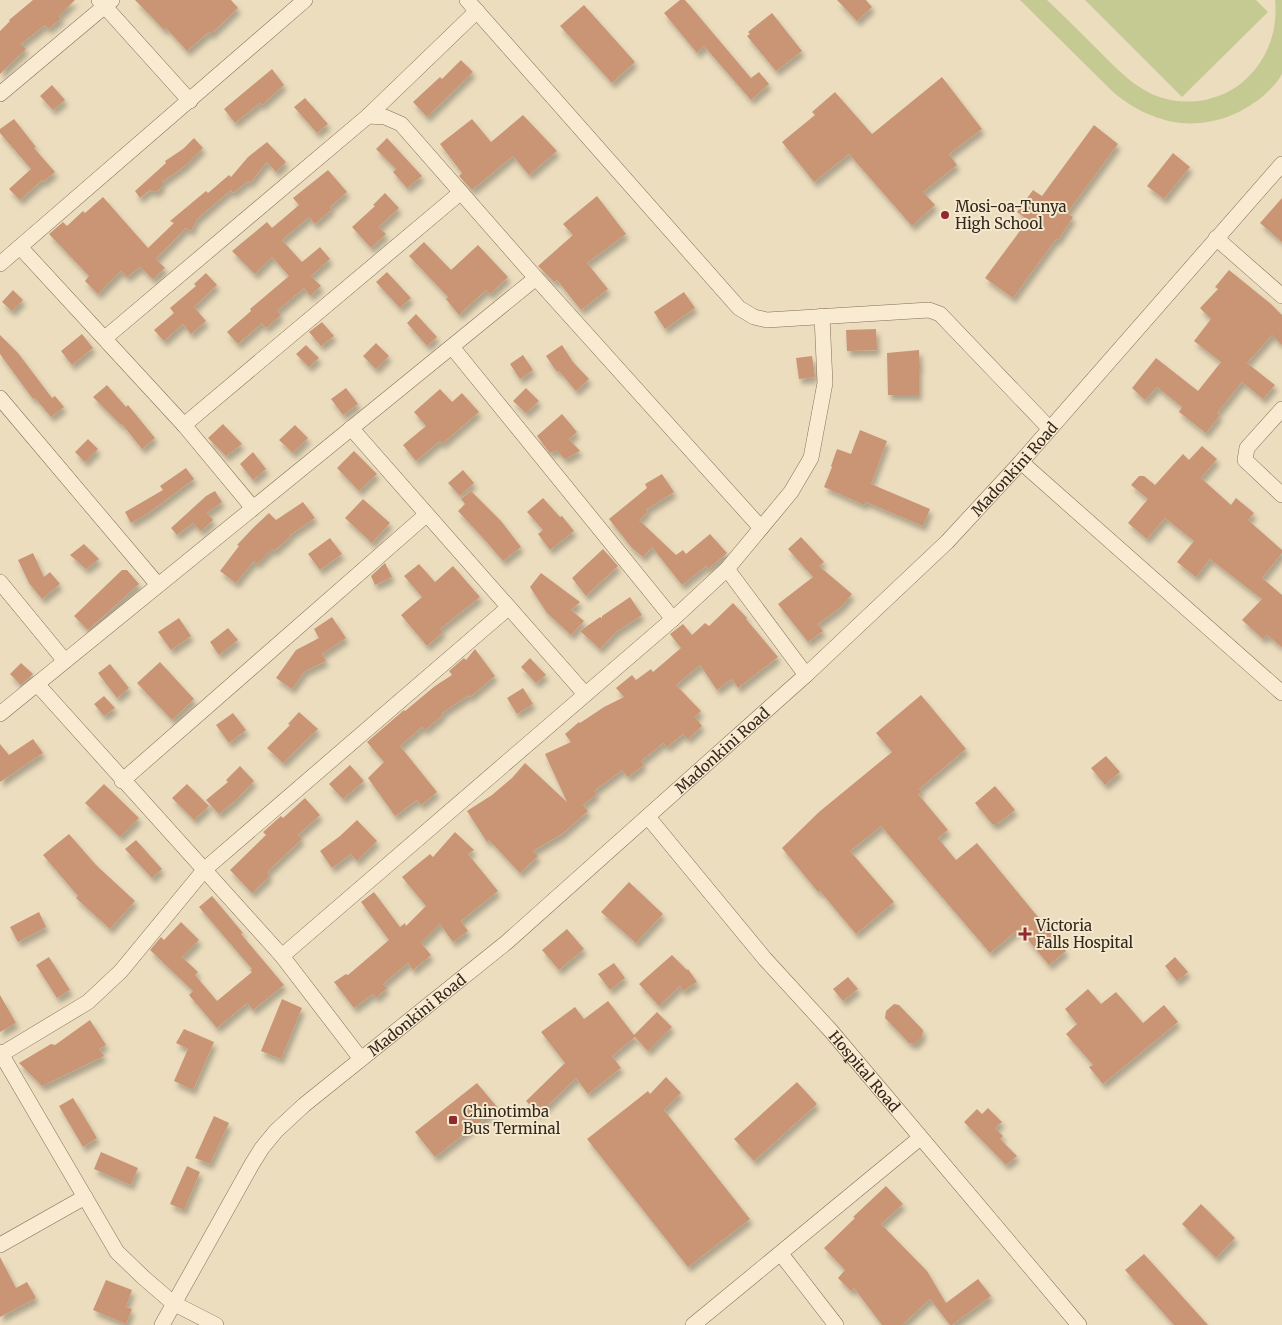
<svg xmlns="http://www.w3.org/2000/svg" width="1282" height="1325" viewBox="0 0 1282 1325" font-family="Merriweather,serif">
<defs>
<filter id="shadow"><feDropShadow dx="3" dy="5.5" stdDeviation="2.5" flood-color="#0004"/></filter>
</defs>
<rect width="100%" height="100%" fill="#ecddbe"/>
<!-- green -->
<path fill="#c5ca93" d="M1020 0H1047C1064 16 1080 32 1096 48 1127 79 1151 106 1199 101 1218 98 1236 90 1249 76 1269 56 1278 28 1275 0H1282C1282 18 1282 36 1282 54 1282 59 1282 67 1282 73 1280 81 1264 96 1257 101 1209 135 1157 129 1113 92Z
M1085 0H1256L1268 12 1182 97Z"/>
<!-- building -->
<path fill="#ca9575" filter="url(#shadow)" d="M33 0H75L59 16 61 19 48 29 45 25 21 44 26 49 0 74V31L10 21 9 20Z
M135 0H231L238 8 211 34 209 32 187 51 166 28 164 30Z
M680 0H685L751 78 759 72 769 84 751 100 704 46 697 53 664 13Z
M837 0H866L872 7 857 21Z
M584 5 635 62 612 83 560 26Z
M772 13 802 51 776 71 747 36 750 34 748 32Z
M461 60 473 72 427 117 413 102 440 77 442 79Z
M272 69 284 85 262 105 260 103 235 123 224 109Z
M942 77 982 129 949 154 957 165 923 192 935 205 912 226 849 154 814 182 782 142 815 115 812 112 835 92 872 134Z
M52 85 65 100 53 110 40 96Z
M305 98 328 124 317 133 294 107Z
M523 115 557 151 529 175 513 156 472 190 459 176 462 173 440 144 472 119 491 142Z
M14 119 36 147 34 148 55 172 43 182 42 180 20 200 9 189 31 169 0 133V129Z
M1094 125 1118 144 1067 213 1073 217 1058 240 1056 239 1013 298 985 278 1028 220 1017 212 1033 190 1042 196Z
M194 138 203 148 185 166 162 182V187L156 192 150 190 140 198 135 191 166 163 165 161 183 149Z
M387 138 422 176 407 188 393 172 396 169 376 149Z
M267 142 286 162 276 172 267 162 250 183 248 181 233 193 231 190 197 219 191 231 186 228 156 259 165 268 153 279 140 267 127 277 121 271 98 294 85 281 89 276 49 234 63 222 67 226 83 211 85 213 103 197 148 248 174 223 170 221 206 191 208 193 229 175 231 177 248 157Z
M1173 153 1190 167 1164 199 1147 186Z
M328 170 347 192 330 207 332 209 315 224 309 217 282 240 302 262 320 247 330 259 311 276 321 286 310 296 304 288 277 311 281 315 266 328 262 323 238 344 227 332 251 311 250 309 289 276 272 257 255 274 232 251 267 222 272 228 299 205 293 198Z
M385 193 399 208 379 227 386 234 371 248 352 227 375 206 373 205Z
M597 196 626 234 587 263 608 289 581 310 557 280 554 282 538 266 573 235 563 224Z
M1282 198V242L1260 223Z
M424 242 451 270 478 245 508 277 490 294 486 290 459 315 446 299 448 297 409 256Z
M1229 270 1271 304 1282 315V345L1272 335 1247 363 1275 385 1263 399 1242 382 1217 413 1220 415 1206 433 1179 412 1182 407 1157 387 1145 400 1132 388 1156 358 1198 391 1221 362 1194 341 1211 319 1200 308 1218 289 1215 287Z
M387 272 411 298 400 308 376 282Z
M206 273 217 285 194 307 206 321 191 334 183 324 164 341 154 330 174 313 170 308 196 286 194 284Z
M13 290 23 300 12 311 2 302Z
M684 292 695 308 665 329 654 312Z
M416 314 437 337 427 346 407 323Z
M322 322 334 336 321 346 309 332Z
M876 329 877 350 847 351 846 330Z
M82 334 93 348 72 365 61 351Z
M0 335 18 353 52 398 55 396 64 407 51 417 35 398 33 399 0 354Z
M376 343 389 356 376 369 363 356Z
M306 345 319 358 309 367 296 354Z
M562 345 573 362 589 379 576 391 559 371 557 372 546 356Z
M919 350 920 368H919V395H888L887 353Z
M523 355 533 370 520 379 510 364Z
M812 356 815 377 799 379 796 358Z
M107 385 126 407 128 405 155 438 142 449 122 424 121 425 93 397Z
M346 388 358 404 343 415 331 399Z
M526 388 539 401 526 413 513 401Z
M440 389 452 402 462 393 479 412 442 444 440 441 416 461 403 445 426 426 414 412Z
M562 414 577 432 569 439 580 451 565 459 556 450 550 453 537 436Z
M223 424 242 444 226 456 208 438Z
M295 425 308 438 293 453 279 440Z
M860 430 887 441 871 484 930 509 923 526 866 502 864 505 824 487 832 467 831 466 837 449 851 454Z
M88 439 98 449 85 462 75 452Z
M1202 446 1217 459 1201 478 1231 505 1236 498 1254 513 1248 520 1282 550V553L1262 578 1282 595V647L1267 635 1263 639 1242 620 1262 599 1210 559 1196 577 1177 562 1194 541 1165 518 1147 539 1128 523 1148 499 1131 485 1139 476H1144L1155 485 1183 454 1189 460Z
M354 451 377 474 359 491 337 468Z
M253 452 266 469 253 480 240 464Z
M186 468 194 479 147 514 131 523 125 512 163 490 160 486Z
M463 470 474 483 460 496 448 483Z
M662 474 674 492 646 510 648 512 639 520 676 555 683 550 686 554 710 534 727 553 708 569 706 566 682 585 652 547 643 557 632 548 609 519 647 488 645 484Z
M215 491 222 502 207 513 213 520 201 531 193 523 177 535 171 528 206 496Z
M471 491 501 521 521 547 503 561 483 538 458 511 465 504 461 499Z
M543 498 560 517 562 516 574 531 550 550 538 534 543 530 527 512Z
M363 499 390 523 372 543 345 518Z
M303 502 315 518 290 535 291 536 274 551 272 549 257 564 254 561 236 583 220 571 239 546 237 545 253 528 269 513 276 520Z
M801 537 824 562 819 566 852 594 842 606 818 624 823 631 808 642 778 604 813 577 788 549Z
M330 538 342 554 320 570 308 554Z
M84 544 99 559 86 569 70 555Z
M603 549 618 566 586 596 572 578Z
M33 553 44 577 50 572 60 584 42 599 29 583 18 560Z
M385 563 392 577 375 585 371 576Z
M419 564 435 582 453 566 480 597 440 629 443 632 427 646 401 615 422 597 404 576Z
M122 570H127L139 584 88 630 74 616Z
M541 573 580 602 571 610 584 621 571 635 547 613 530 587Z
M630 597 642 615 616 632 600 649 580 631 600 617 602 618V616Z
M733 603 747 618 746 619 778 657 738 688 732 679 717 690 700 665 676 685 701 711 695 717 702 726 688 739 683 734 667 747 663 743 641 761 644 765 628 777 622 770 594 791 597 794 583 805 588 811 562 834 533 851 538 856 520 873 489 840 487 842 467 811 492 795 512 778 525 763 567 802 545 754 571 742 565 734 579 722 580 723 604 707 624 697 616 688 632 675 636 680 651 669 653 672 681 648 670 634 683 624 692 635 705 623 709 626Z
M332 617 346 638 322 654 326 661 305 671 292 689 276 678 296 650 319 638 314 629Z
M179 618 191 636 171 650 158 632Z
M228 628 238 640 219 655 210 642Z
M475 649 495 676 470 697 469 695 442 713 443 715 425 730 422 727 400 746 437 792 421 805 417 800 395 816 368 778 384 762 367 742 404 710 405 711 435 686 452 675 449 671 464 658 466 660Z
M530 658 546 675 536 683 521 667Z
M160 662 194 699 172 720 137 683Z
M21 663 33 674 21 685 10 674Z
M110 664 129 688 117 698 98 673Z
M523 688 533 704 517 714 507 698Z
M921 695 966 749 919 789 922 792 918 794 948 830 938 838 956 860 977 843 1066 951 1049 965 1019 929 990 953 881 826 850 851 894 902 856 934 820 891 818 892 782 848 819 812 892 752 876 733Z
M104 696 115 708 104 716 94 704Z
M299 712 318 729 283 763 267 748 290 725 288 724Z
M233 713 246 730 229 743 216 725Z
M33 739 43 753 0 782V744L9 755Z
M1106 756 1120 772 1105 785 1091 768Z
M350 765 364 781 343 799 329 784Z
M240 766 254 781 235 801 219 814 206 800 228 782 226 780Z
M104 784 139 818 120 837 85 803Z
M187 784 209 806 194 820 172 798Z
M995 786 1015 810 997 824H992L975 803Z
M305 798 320 815 298 835 302 839 268 871 269 877 252 893 230 870 266 835 263 832 281 816 283 818Z
M357 820 377 841 357 861 351 854 332 868 320 851 340 836Z
M455 832 474 850 468 854 498 891 461 921 468 931 453 942 440 924 421 943 431 955 413 970 408 963 383 984 387 988 376 998 373 994 354 1008 334 982 346 974 348 975 389 940 361 902 374 892 400 927 405 923 406 926 426 906 402 877 430 854 433 857Z
M69 834 96 865 135 901 110 929 76 898 78 896 43 855Z
M136 840 162 869 152 878 125 849Z
M629 882 663 914 636 943 601 912Z
M212 896 243 933 241 934 284 985 253 1010 247 1003 217 1028 189 995 193 991 150 950 161 937 164 940 181 922 199 940 182 957 198 972 195 975 217 1001 252 972 250 970 252 969 199 907Z
M39 912 46 927 18 942 10 927Z
M567 929 584 949 559 970 542 950Z
M672 955 687 970 688 969 697 982 683 991 680 986 659 1006 639 984Z
M49 957 70 990 57 998 36 965Z
M1175 957 1188 972 1177 981 1165 966Z
M614 963 625 978 610 990 598 974Z
M848 977 858 989 843 1001 833 989Z
M1088 989 1101 1004 1116 992 1143 1023 1164 1005 1178 1022 1103 1084 1089 1067 1093 1065 1066 1034 1077 1024 1065 1009Z
M0 995 16 1023 0 1032Z
M282 999 302 1008 281 1059 261 1051Z
M608 1001 634 1035 657 1012 672 1027 648 1051 635 1037 612 1056 621 1068 588 1094 576 1078 539 1114 526 1101 565 1063 541 1032 575 1007 584 1019Z
M894 1004 899 1005 923 1030 922 1037 915 1044 909 1043 885 1018 886 1011Z
M90 1020 106 1045 99 1049 104 1056 42 1086 19 1063 51 1044 55 1045Z
M184 1029 214 1042 193 1090 174 1081 188 1049 176 1043Z
M666 1077 681 1093 664 1110 750 1219 688 1267 587 1139 648 1091 650 1094Z
M797 1082 817 1104 754 1161 734 1139Z
M477 1083 498 1108 435 1157 415 1132Z
M73 1098 97 1138 83 1147 59 1106Z
M988 1108 1002 1122 995 1128 1003 1136 1000 1139 1017 1156 1006 1165 964 1122 977 1109 982 1114Z
M214 1116 229 1123 210 1164 195 1158Z
M101 1152 138 1168 131 1185 94 1169Z
M187 1166 200 1172 184 1210 170 1204Z
M886 1186 903 1204 881 1224 927 1271 946 1303 978 1279 991 1296 952 1325H950L930 1299 902 1325H882L854 1288 851 1291 838 1278 845 1270 824 1248 855 1218 853 1217Z
M1201 1204 1235 1238 1216 1258 1182 1224Z
M1144 1254 1208 1325H1174L1125 1270Z
M0 1257 16 1288 27 1282 36 1298 0 1317Z
M106 1280 132 1290 126 1307 132 1309 126 1324 93 1310Z"/>
<g fill="none" stroke-linecap="round" stroke-linejoin="round">
<defs>
<g id="minor">
<path d="M99 0 190 101"/>
<path d="M467 0 739 308 754 317 767 320 929 310 940 314 1050 429"/>
<path d="M477 11 368 116 385 117 401 124 536 278 761 528"/>
<path d="M0 94 112 0"/>
<path d="M1216 238 1282 296"/>
<path d="M20 247 184 425 253 508"/>
<path d="M0 264 305 0"/>
<path d="M105 338 368 116"/>
<path d="M452 347 673 619"/>
<path d="M0 398 158 585"/>
<path d="M1282 409 1247 448 1245 460 1282 495"/>
<path d="M184 425 460 193"/>
<path d="M351 428 585 694"/>
<path d="M1021 462 1282 693"/>
<path d="M727 569 806 675"/>
<path d="M0 582 65 661"/>
<path d="M37 684 282 956 361 1059"/>
<path d="M0 714 536 278"/>
<path d="M122 781 426 515"/>
<path id="s1" d="M648 817 765 959 831 1031 1079 1325"/>
<path d="M282 956 673 619 727 569 791 492 811 458 825 383 822 316"/>
<path d="M0 1052 117 1252 144 1278 173 1303 216 1325"/>
<path d="M0 1055 88 1002 121 971 205 869 508 608"/>
<path d="M0 1245 85 1197"/>
<path d="M781 1254 836 1325"/>
<path id="s2" d="M162 1325 252 1164 262 1148 276 1131 304 1105 507 942 806 675 947 542 1021 462 1282 164"/>
<path d="M693 1325 920 1138"/>
</g>
</defs>
<!-- minor casing -->
<use href="#minor" stroke="#846e57" stroke-width="16"/>
<!-- minor -->
<use href="#minor" stroke="#f8ebd1" stroke-width="15"/>
</g>
<!-- markers -->
<g fill="#92292d" stroke="#f4e8ce" stroke-width="2">
<circle cx="945" cy="215" r="5"/>
<path d="M1022.5 926.5h5v5h5v5h-5v5h-5v-5h-5v-5h5z"/>
<rect x="448" y="1115" width="10" height="10" rx="2.5"/>
</g>
<g text-anchor="middle" dominant-baseline="central" stroke-width="4" stroke-linejoin="round" paint-order="stroke">
<!-- poi labels -->
<g font-size="15" fill="#34271c" stroke="#f4e8ce" text-anchor="start">
<text x="955" y="206">Mosi-oa-Tunya<tspan x="955" dy="17">High School</tspan></text>
<text x="1036" y="925">Victoria<tspan x="1036" dy="17">Falls Hospital</tspan></text>
<text x="463" y="1111">Chinotimba<tspan x="463" dy="17">Bus Terminal</tspan></text>
</g>
<!-- street labels -->
<g font-size="15" fill="#34271c" stroke="#f4e8ce">
<text stroke="none"><textPath href="#s2" startOffset="1218">Madonkini Road</textPath></text>
<text stroke="none"><textPath href="#s2" startOffset="812">Madonkini Road</textPath></text>
<text stroke="none"><textPath href="#s2" startOffset="408">Madonkini Road</textPath></text>
<text stroke="none"><textPath href="#s1" startOffset="334">Hospital Road</textPath></text>
</g>
</g>
</svg>
